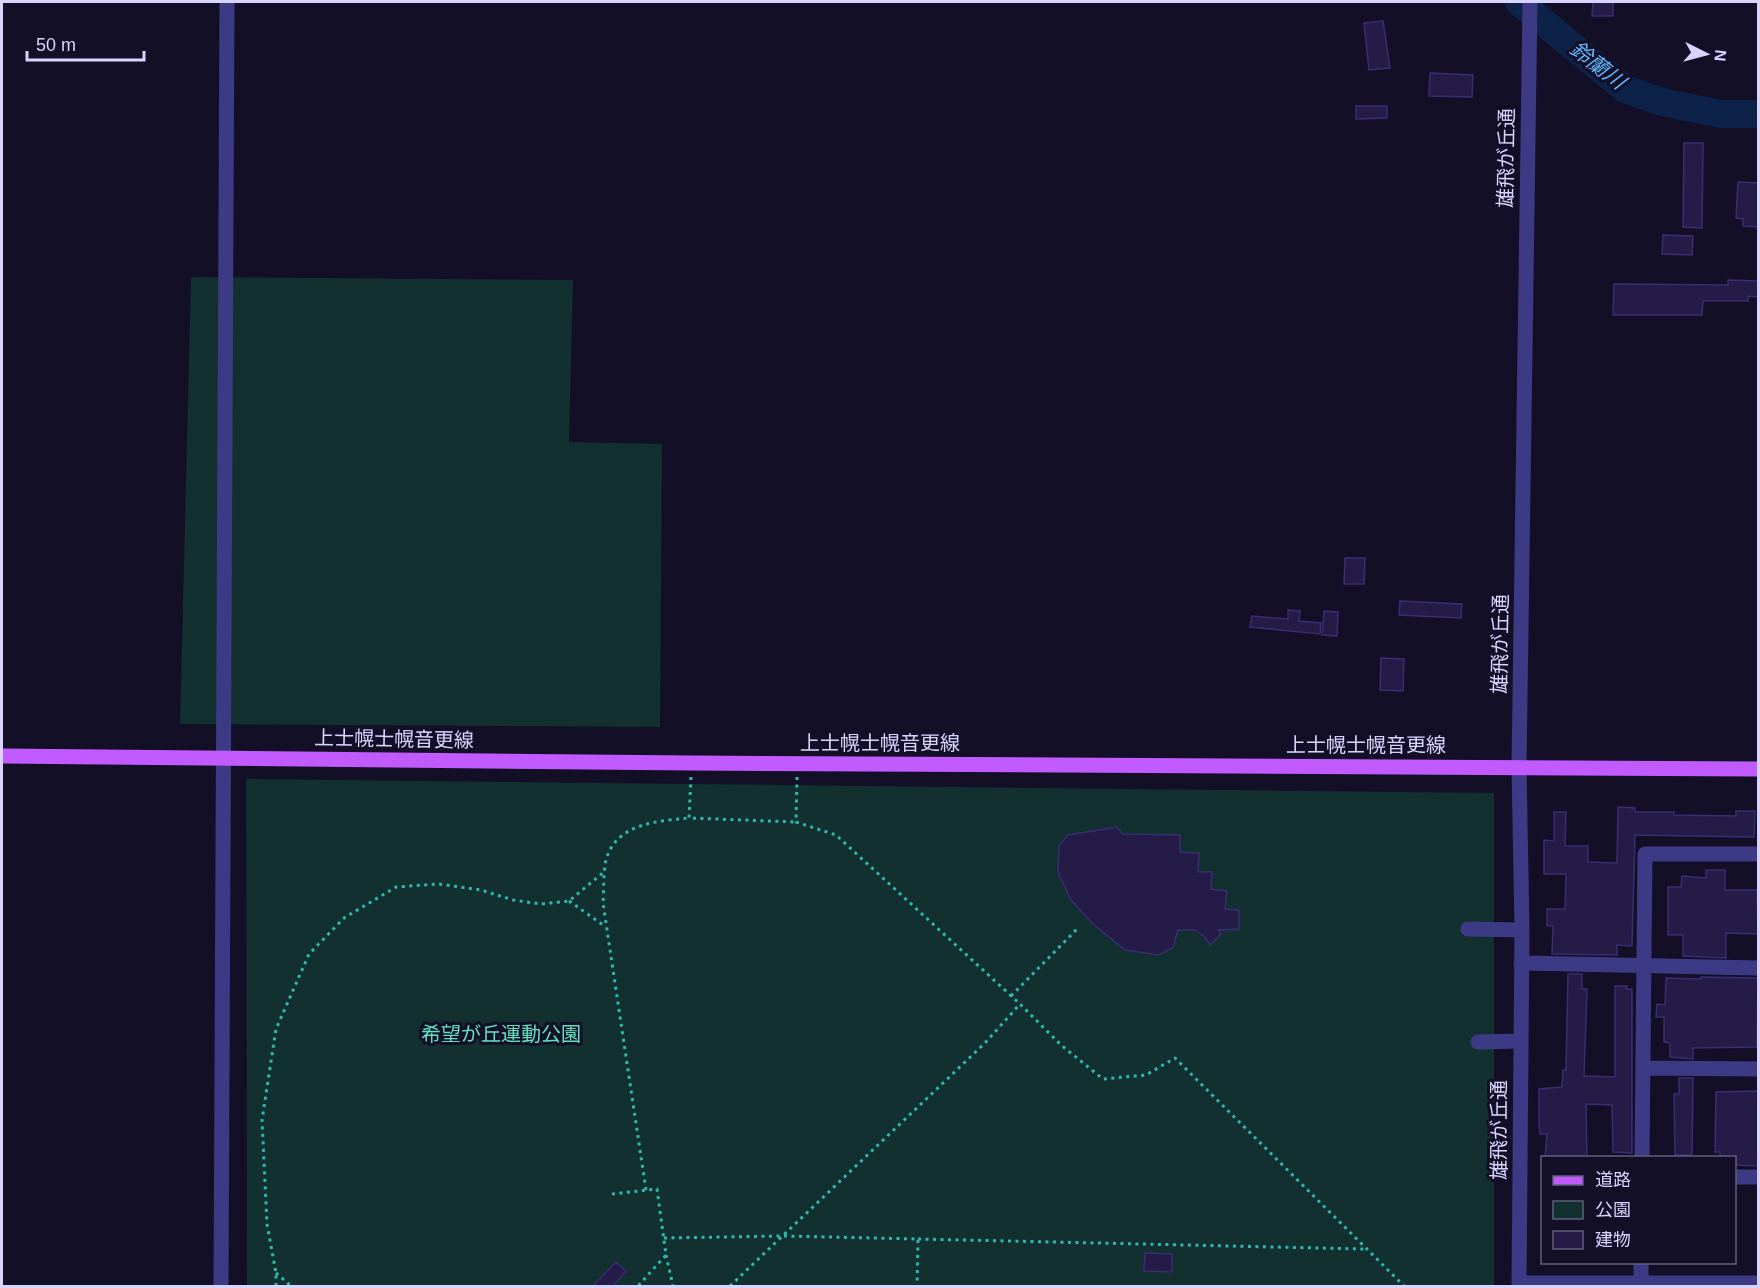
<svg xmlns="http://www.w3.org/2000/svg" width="1760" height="1288" viewBox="0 0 1760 1288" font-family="Arial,'Noto Sans JP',sans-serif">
<rect width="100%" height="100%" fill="#130f26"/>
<!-- green -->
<path fill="#12302f" d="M191 277 573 280 569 442 662 444 660 727 180 724Z
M246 779 1494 793V1286H247Z"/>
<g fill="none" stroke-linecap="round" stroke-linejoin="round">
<!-- river -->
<path stroke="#0c2248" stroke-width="28" d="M1519 2 1625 89 1662 102 1721 114H1758"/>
</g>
<!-- building -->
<path fill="#241b47" stroke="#3b2d73" stroke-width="1.5" d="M1593 2H1613V16H1592Z
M1383 21 1390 68 1369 70 1364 23Z
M1430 73 1473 75 1472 97 1429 96Z
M1356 106H1387V118L1356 119Z
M1684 143H1703L1702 228 1683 227Z
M1738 182 1758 183V227L1743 226V219L1736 218Z
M1663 235 1693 236 1692 255 1662 254Z
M1728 280 1758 281V297L1748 296V301H1703L1702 315H1613L1614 284 1728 285Z
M1345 558H1365L1364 584H1344Z
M1400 601 1462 604 1461 618 1399 615Z
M1288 610 1300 611 1299 621 1321 623 1320 634 1250 627 1252 616 1288 619Z
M1324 611 1338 612 1337 636 1322 635Z
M1381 658 1404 659 1403 691 1380 690Z
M1618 807 1635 808V812H1674V815L1736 816V811H1755L1754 837 1635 835 1632 946 1617 945V955L1552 954 1553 926H1547V909H1565L1566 874H1544V840L1554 841V812H1566L1565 846H1588V862L1617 863Z
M1117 827 1123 834 1180 835V852L1199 853 1198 872H1212L1211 889 1227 891 1225 909 1239 910V929L1218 930 1221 934 1210 945 1205 937 1195 930H1178L1173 948 1158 955 1125 950 1092 923 1071 900 1058 872 1059 846 1068 835Z
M1706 870H1725V890H1757L1758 934 1726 933V958L1683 956V935H1668V887H1681L1682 876 1706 878Z
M1568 974H1582V989H1587L1584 1076 1615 1077V986H1627L1626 989H1632V1153L1613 1152 1612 1105 1586 1104 1587 1158 1545 1157 1547 1134H1540L1539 1125V1089L1562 1087 1563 1070H1566Z
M1701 977 1758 978 1757 1047 1693 1048V1059L1670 1057V1043L1664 1042V1017H1656L1657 1004 1665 1005 1666 978 1701 979Z
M1679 1078H1693L1692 1155H1675L1674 1094H1679Z
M1758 1091V1166L1735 1165 1736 1158H1720V1152H1715L1716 1092Z
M1145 1253 1172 1254V1272L1144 1271Z
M616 1262 626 1271 612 1287H592Z"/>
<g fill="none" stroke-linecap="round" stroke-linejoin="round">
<!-- path -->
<path stroke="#2fb8b0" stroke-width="3" stroke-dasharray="3 4.5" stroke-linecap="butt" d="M691 777 689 818 796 822
M797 777 796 822 836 835 1020 1004
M569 901 606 927
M1011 996 1079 927
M646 1190 603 903C604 890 603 873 606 860 616 823 658 821 689 818
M612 1194 657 1189 666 1255 638 1286
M664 1238 782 1236 918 1239 917 1286
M918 1239 1364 1249
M666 1255 673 1286
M276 1273 291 1286
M276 1286V1273L267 1224 262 1120 276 1029 309 954 344 918 396 887 439 884 481 890 513 900 541 904 569 901 605 871
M730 1286 985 1043 1020 1004 1061 1045 1103 1079 1146 1075 1175 1058 1404 1286"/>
<!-- minor -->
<path stroke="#3d3a85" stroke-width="15" d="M1468 929 1522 930
M1521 963 1758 968
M1478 1042 1521 1041
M1643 1068 1758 1069
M1642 1158 1645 854H1758
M1734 1177H1758
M1519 1283H1758
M1641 1283V1262
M221 1286 227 2
M1519 1286 1522 930 1519 767 1530 2"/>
<!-- major -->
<path stroke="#c25bff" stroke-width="15" d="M2 756 692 763 1758 769"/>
</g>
<g text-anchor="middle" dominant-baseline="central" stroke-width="6" stroke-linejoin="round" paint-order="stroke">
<!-- street labels -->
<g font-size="20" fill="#d9d4ff" stroke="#130f26">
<text transform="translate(1506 158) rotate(-89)">雄飛が丘通</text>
<text transform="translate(1500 644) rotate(-89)">雄飛が丘通</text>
<text transform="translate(394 739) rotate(1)">上士幌士幌音更線</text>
<text x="880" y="743">上士幌士幌音更線</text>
<text x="1366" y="745">上士幌士幌音更線</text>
<text transform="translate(1499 1130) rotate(-90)">雄飛が丘通</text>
</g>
<!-- park labels -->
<g font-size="20" fill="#5fe0c0" stroke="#130f26">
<text x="501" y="1034">希望が丘運動公園</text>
</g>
<!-- water labels -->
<g font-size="21" font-style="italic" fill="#62b6ff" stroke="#130f26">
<text transform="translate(1598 65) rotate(38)">鈴蘭川</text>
</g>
</g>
<!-- border -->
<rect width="1760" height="1288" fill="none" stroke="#d9d4ff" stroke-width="6"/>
<!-- legend -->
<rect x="1541" y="1156" width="195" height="108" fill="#130f26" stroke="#625e7d" stroke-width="1.5"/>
<rect x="1553" y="1176" width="30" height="9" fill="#c25bff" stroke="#625e7d" stroke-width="1.5"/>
<text x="1595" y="1186" font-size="18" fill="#d9d4ff">道路</text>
<rect x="1553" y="1201" width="30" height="18" fill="#12302f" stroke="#625e7d" stroke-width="1.5"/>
<text x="1595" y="1216" font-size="18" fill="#d9d4ff">公園</text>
<rect x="1553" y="1231" width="30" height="18" fill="#241b47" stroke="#625e7d" stroke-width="1.5"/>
<text x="1595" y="1246" font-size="18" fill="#d9d4ff">建物</text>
<!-- north arrow -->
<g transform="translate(1706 54) rotate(96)" stroke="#130f26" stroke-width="4.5" paint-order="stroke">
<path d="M0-4.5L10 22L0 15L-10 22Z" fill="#d9d4ff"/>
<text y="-9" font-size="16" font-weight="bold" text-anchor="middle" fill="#d9d4ff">N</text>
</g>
<!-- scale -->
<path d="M27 51v9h117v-9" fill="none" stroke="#d9d4ff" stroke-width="3"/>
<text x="36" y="51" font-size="18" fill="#d9d4ff" stroke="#130f26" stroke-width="4.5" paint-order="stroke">50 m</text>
</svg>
